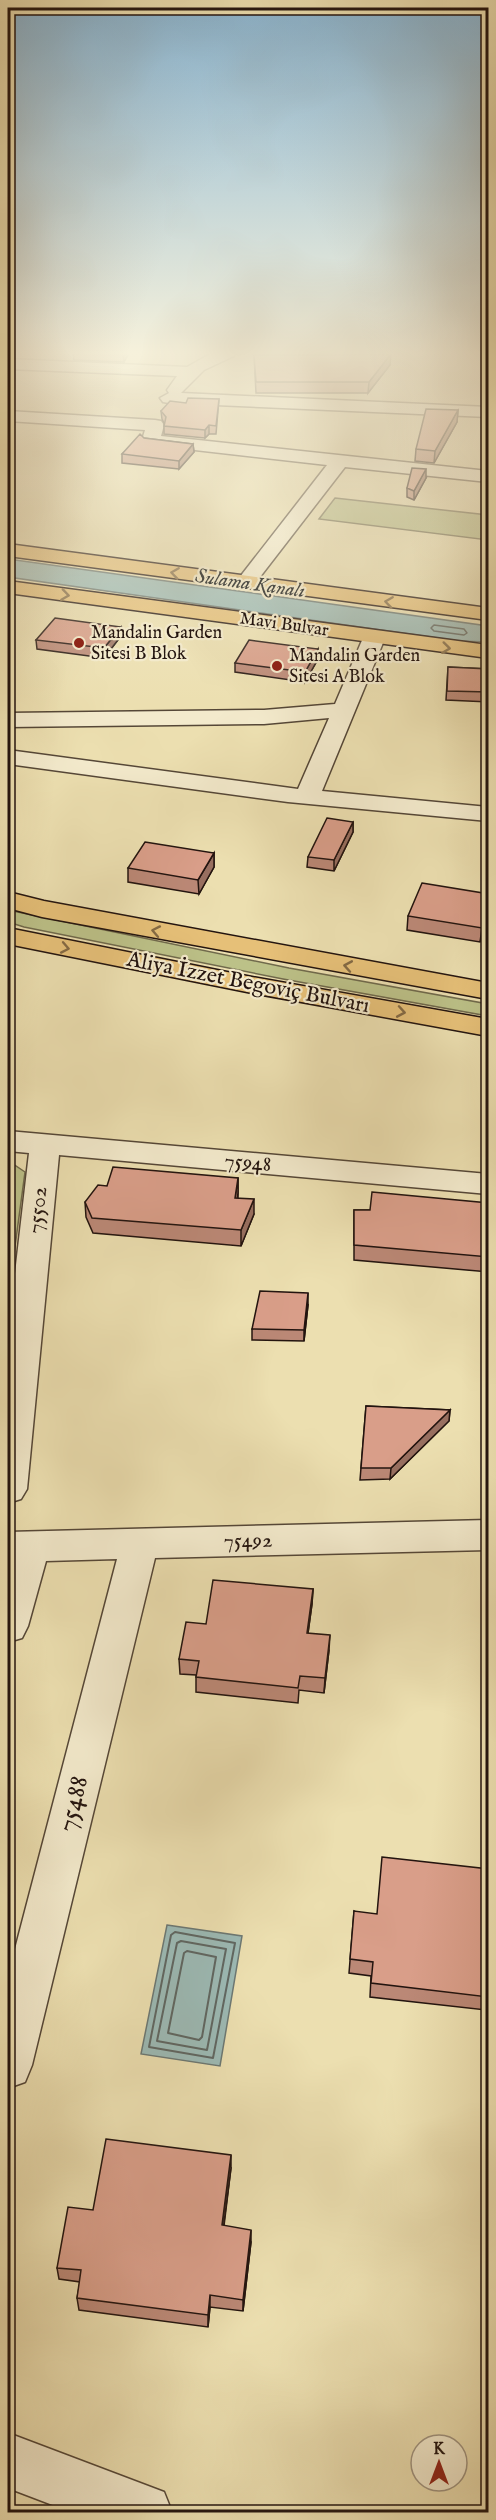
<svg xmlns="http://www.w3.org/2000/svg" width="496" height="2520" viewBox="0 0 496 2520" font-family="'IM FELL English',serif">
<rect width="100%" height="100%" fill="#ecdfb0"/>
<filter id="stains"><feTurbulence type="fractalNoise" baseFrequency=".00333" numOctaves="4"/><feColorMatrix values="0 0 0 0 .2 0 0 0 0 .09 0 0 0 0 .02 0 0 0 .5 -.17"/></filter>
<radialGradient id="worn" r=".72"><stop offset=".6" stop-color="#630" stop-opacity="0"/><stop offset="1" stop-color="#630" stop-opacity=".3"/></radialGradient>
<!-- green -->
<path fill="#bcc188" stroke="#706a4c" stroke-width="1.5" d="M335 498 488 515V540L319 519Z
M8 910 289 968 488 1004V1016L283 979 24 927 8 922Z
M8 1163 13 1164 25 1172 8 1299Z"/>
<!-- water -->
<path fill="#9cbab5" stroke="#6c7873" stroke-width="1.5" d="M8 559 488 626V642L459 641 8 577Z
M167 1925 242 1936 220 2066 141 2054Z"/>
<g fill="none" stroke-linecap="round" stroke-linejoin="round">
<!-- shore-far1 -->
<path stroke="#606762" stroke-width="1.5" d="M434 625 464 629 467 633 464 635 434 631 431 628Z"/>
<!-- shore -->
<path stroke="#606762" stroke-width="2" d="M175 1932 235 1943 213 2058 149 2047 171 1935Z
M181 1941 226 1949 207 2050 157 2041 177 1943Z
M187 1951 216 1957 202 2037 199 2040 168 2033 184 1953Z"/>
<defs>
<path id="minor" d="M212 353H236L234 356 204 370 181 393 488 407V417L169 403 163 402 160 398 169 393 167 390 177 376 8 369V359L187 367Z
M8 411 155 420 161 421 164 425 161 436 488 471V482L345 467 253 586H239L236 582 327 465 151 445 145 444 142 440 145 430 8 421Z
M374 632 382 633 385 638 322 791 488 807V821L288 802 8 764V750L298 789 329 718 264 724 8 727V713L264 710 335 704 363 638 366 633Z
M8 1131 488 1174V1194L59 1155 27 1489 21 1499 8 1503V1334L29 1153 8 1151Z
M488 1520V1550L155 1558 32 2065 25 2082 8 2088V1976L117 1559 46 1561 28 1626 22 1638 8 1642V1532Z
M8 2433 164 2492 172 2512H71L8 2488Z"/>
<path id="major" d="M8 544 488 608V620L8 556Z
M8 581 488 645V658L8 593Z
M8 892 44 901 488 983V999L42 917 8 908Z
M8 928 252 977 488 1019V1036L252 993 8 944Z"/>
</defs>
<!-- minor casing -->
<use href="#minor" stroke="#554737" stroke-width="3"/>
<!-- major casing -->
<use href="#major" stroke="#23140f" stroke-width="3"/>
<!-- minor -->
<use href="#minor" fill="#f3eacc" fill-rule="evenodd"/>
<!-- major -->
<use href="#major" fill="#e6c078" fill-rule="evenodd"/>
</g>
<!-- wall -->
<path fill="#bb8876" stroke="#23140f" stroke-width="1.5" d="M73 353H129L124 362 74 360Z
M254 355 390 365 368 393H256Z
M219 399 216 434H209L205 438 164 434V423L162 419 161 411 186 403Z
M458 410 457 422 434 463 415 461 416 449Z
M144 438 193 444 194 452 179 469 122 463V454Z
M426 478 414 500 407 497V488Z
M121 627V636L104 658 37 649 36 640Z
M318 649V659L305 682 235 672V663Z
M448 667 489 669V702L446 700Z
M353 822V832L334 871 307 867 308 857Z
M214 853V867L199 894 128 882V868Z
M489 894V921L480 942 407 930 408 916Z
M238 1178V1198L254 1214 241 1246 93 1233 86 1217 85 1202 107 1186Z
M489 1203V1272L354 1260V1210H370Z
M308 1305 304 1341 252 1340V1329Z
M366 1406 450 1410 449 1421 390 1479 360 1480Z
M313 1589 312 1604 308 1633 329 1650 324 1693 299 1690 298 1703 196 1692V1675L180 1674 179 1659 206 1624Z
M354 1911 489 1995 486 2010 370 1997 371 1976 349 1973Z
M231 2168 224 2226 251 2242 243 2311 210 2307 208 2327 79 2310 77 2298 80 2282 59 2279 57 2268 93 2210Z"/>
<!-- shaded-wall -->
<path fill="#986f60" stroke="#23140f" stroke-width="1.5" d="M124 353H129L124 362 123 354Z
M391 354 390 365 368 393 369 382Z
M458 410 457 422 434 463 435 451Z
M209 425V434L205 438V430Z
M193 444 194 452 179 469V461Z
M426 469V478L414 500V491Z
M121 627V636L104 658V648Z
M318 649V659L305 682V672Z
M353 822V832L334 871V860Z
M214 853V867L199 894 198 880Z
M489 911V921L480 942 482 928Z
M238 1178V1193L235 1213V1198Z
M254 1199V1214L241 1246V1230Z
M308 1293V1305L304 1341V1330Z
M450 1410 449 1421 390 1479 391 1468Z
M313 1589 312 1604 306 1648 307 1633Z
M330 1635 329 1650 324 1693 325 1678Z
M231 2155V2168L222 2238V2225Z
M251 2230V2242L243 2311V2300Z
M210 2295V2307L208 2327V2315Z"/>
<!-- building -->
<path fill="#d99e89" stroke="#23140f" stroke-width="1.5" d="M98 353H124L123 354Z
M391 354 369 382H256L254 355Z
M188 398 219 399 216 426 209 425 205 430 164 426 166 417 161 411 170 401 186 403Z
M426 409 458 410 435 451 416 449Z
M140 434 144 438 193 444 179 461 122 454Z
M412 468 426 469 414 491 407 488Z
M55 618 121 627 104 648 36 640Z
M249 640 318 649 305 672 235 663Z
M448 667 489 669V692L447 691Z
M327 818 353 822 334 860 308 857Z
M145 842 214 853 198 880 128 868Z
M422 883 489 894V911L482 928 408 916Z
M113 1167 238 1178 235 1198 254 1199 241 1230 92 1218 85 1202 98 1185 107 1186Z
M372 1192 489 1203V1257L354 1245V1210H370Z
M260 1291 308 1293 304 1330 252 1329Z
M366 1406 450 1410 391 1468H361Z
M213 1580 313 1589 307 1633 330 1635 325 1678 300 1676 298 1688 196 1677 199 1661 179 1659 186 1622 206 1624Z
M382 1857 489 1869 488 1997 371 1983 373 1962 350 1959 354 1911 377 1914Z
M106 2139 231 2155 222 2225 251 2230 243 2300 210 2295 208 2315 77 2298 81 2270 57 2268 68 2207 93 2210Z"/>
<!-- one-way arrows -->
<defs><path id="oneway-chevron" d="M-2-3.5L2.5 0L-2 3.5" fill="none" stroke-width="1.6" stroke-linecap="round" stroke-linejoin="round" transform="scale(1.5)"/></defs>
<g stroke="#846a44">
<use href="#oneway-chevron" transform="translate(175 573) rotate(-172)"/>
<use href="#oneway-chevron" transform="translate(65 595) rotate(8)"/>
<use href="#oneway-chevron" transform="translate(389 602) rotate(-172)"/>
<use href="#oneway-chevron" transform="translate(446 648) rotate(7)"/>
<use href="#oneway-chevron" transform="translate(156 931) rotate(-169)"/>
<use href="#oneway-chevron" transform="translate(65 948) rotate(11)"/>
<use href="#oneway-chevron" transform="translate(348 966) rotate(-170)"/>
<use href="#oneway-chevron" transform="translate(401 1012) rotate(10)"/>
</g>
<!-- sky -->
<linearGradient id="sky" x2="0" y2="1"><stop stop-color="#89b6d4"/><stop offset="0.5" stop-color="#f6f1db"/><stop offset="1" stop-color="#f6f1db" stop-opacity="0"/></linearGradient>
<rect width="496" height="706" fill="url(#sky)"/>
<!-- markers -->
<g fill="#8f2418" stroke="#f3eacc" stroke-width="2">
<circle cx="79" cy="643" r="6"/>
<circle cx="277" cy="666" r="6"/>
</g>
<g text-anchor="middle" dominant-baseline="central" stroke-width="4.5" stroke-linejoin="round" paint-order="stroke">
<!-- far-street labels -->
<g font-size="18" fill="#23140f" stroke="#f3eacc">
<text transform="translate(284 625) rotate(8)">Mavi Bulvar</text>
</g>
<!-- far-poi labels -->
<g font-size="18" fill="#23140f" stroke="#f3eacc" text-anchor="start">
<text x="91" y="633">Mandalin Garden<tspan x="91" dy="21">Sitesi B Blok</tspan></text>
<text x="289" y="656">Mandalin Garden<tspan x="289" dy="21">Sitesi A Blok</tspan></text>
</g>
<!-- far-water labels -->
<g font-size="20" font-style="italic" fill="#4d4e49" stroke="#f3eacc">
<text transform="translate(250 584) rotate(8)">Sulama Kanalı</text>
</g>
<!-- street labels -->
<g font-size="22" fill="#23140f" stroke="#f3eacc">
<text transform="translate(248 983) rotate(11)">Aliya İzzet Begoviç Bulvarı</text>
<text transform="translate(248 1163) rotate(5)">75948</text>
<text transform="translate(38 1210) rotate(-84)">75502</text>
<text transform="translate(248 1541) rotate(-1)">75492</text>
</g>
<!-- near-street labels -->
<g font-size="27" fill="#23140f" stroke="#f3eacc">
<text transform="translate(74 1804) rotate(-76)">75488</text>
</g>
</g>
<!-- margin -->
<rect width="496" height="2520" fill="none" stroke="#ecdfb0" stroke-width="30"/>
<rect x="9" y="9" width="478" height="2502" fill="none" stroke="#23140f" stroke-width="3"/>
<rect x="15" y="15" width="466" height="2490" fill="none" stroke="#23140f" stroke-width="1.5"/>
<!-- north arrow -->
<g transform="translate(439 2463)"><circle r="28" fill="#f3eacc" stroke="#a09480" stroke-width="1.5"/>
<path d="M0-4.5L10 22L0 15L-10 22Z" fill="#8f2418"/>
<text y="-9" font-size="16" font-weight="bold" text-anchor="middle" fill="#23140f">K</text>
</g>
<rect width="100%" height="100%" filter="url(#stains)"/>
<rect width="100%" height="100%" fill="url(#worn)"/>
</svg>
